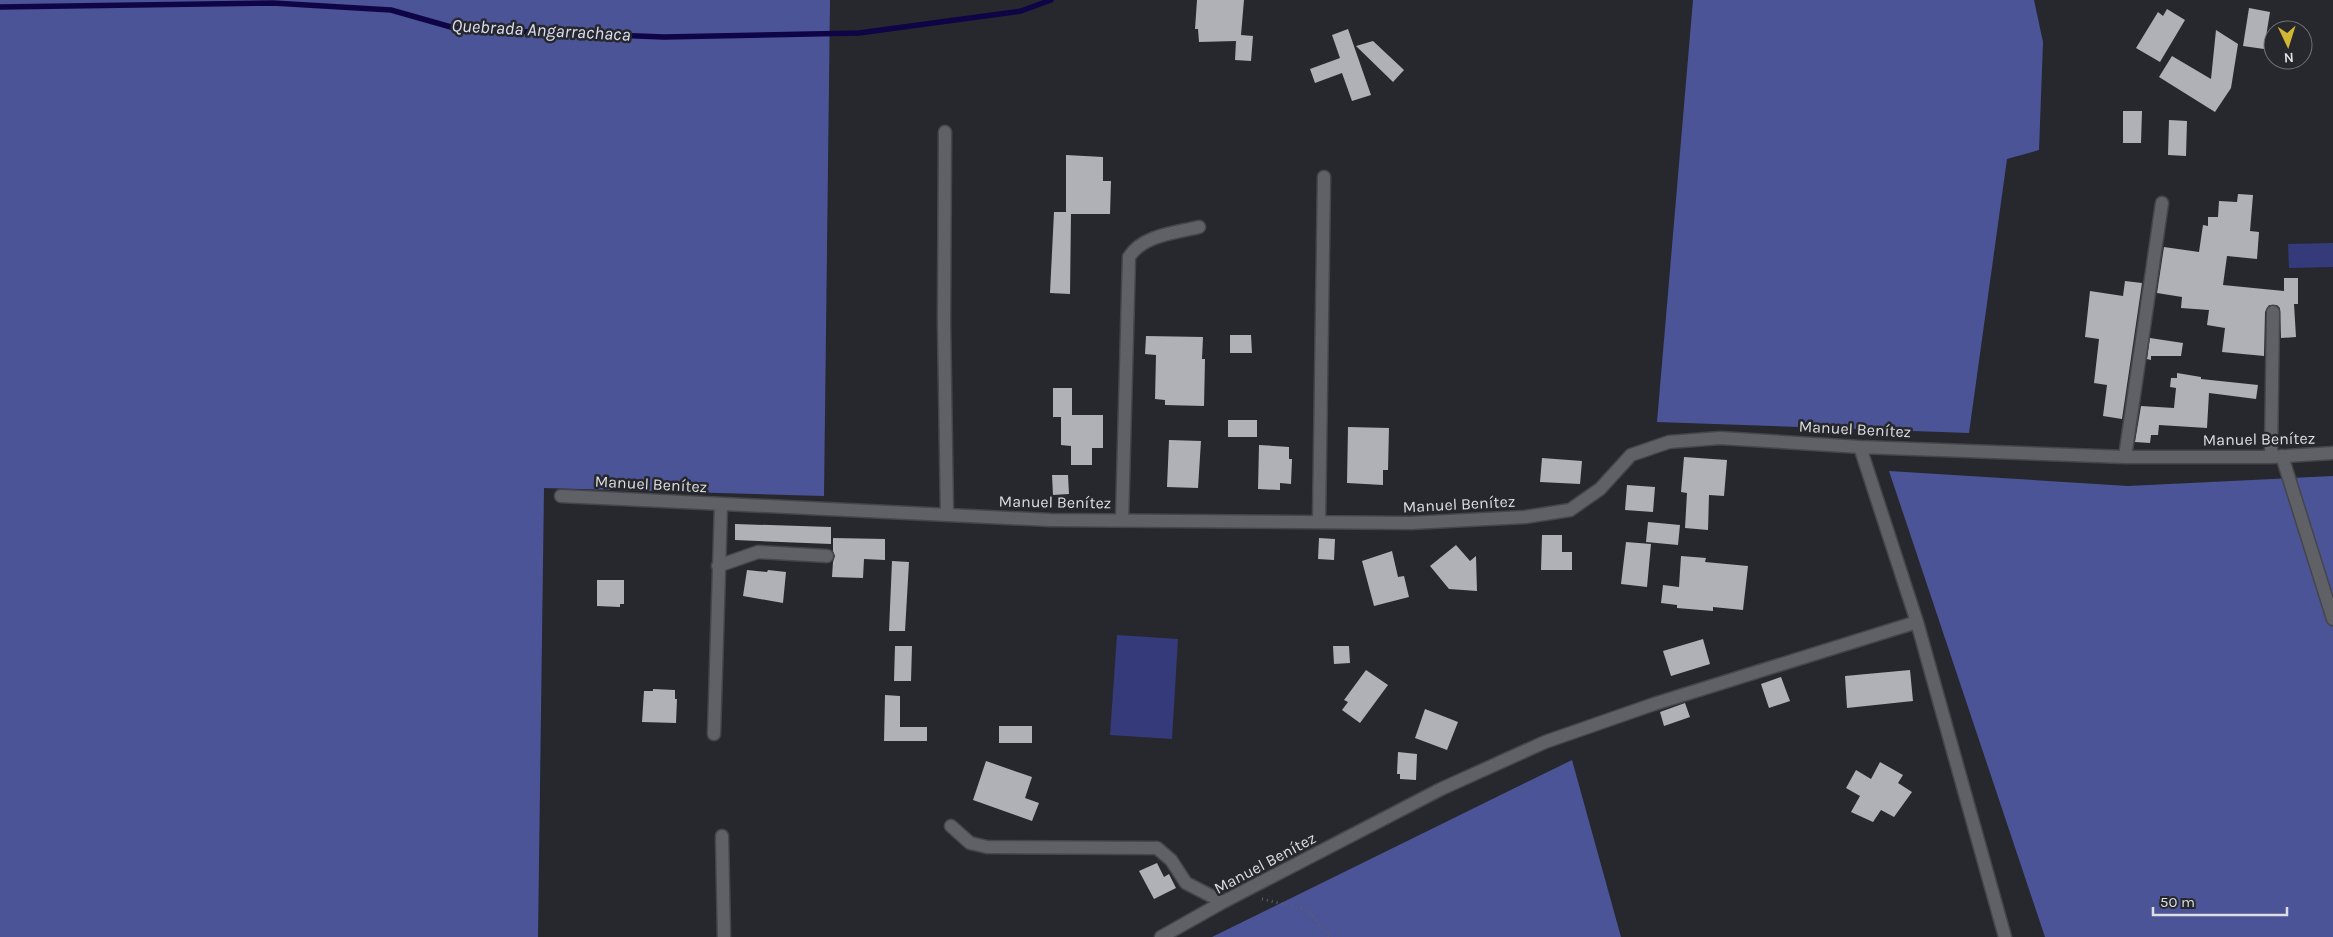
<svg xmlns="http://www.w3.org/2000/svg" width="2333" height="937" viewBox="0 0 2333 937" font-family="Karla,sans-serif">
<rect width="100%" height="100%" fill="#27282d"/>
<!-- green -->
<path fill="#353a7b" d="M2333 243V267L2289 268 2288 244Z
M1117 635 1178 639 1172 739 1110 735Z"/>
<!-- forest -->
<path fill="#4c5498" d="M0 0H830L824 496 544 488 538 937H0Z
M1693 0H2034L2043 42 2039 150 2007 159 1969 433 1657 422Z
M1889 471 2128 486 2333 476V937H2045Z
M1572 760 1621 937H1212Z"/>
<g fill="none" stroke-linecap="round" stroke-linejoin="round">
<!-- stream -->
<path stroke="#0f0546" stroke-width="5.5" d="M0 7 273 3 391 10 458 29 664 37 859 33 1021 11 1051 0"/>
</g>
<!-- building -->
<path fill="#b0b1b7" d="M1197 0H1244L1241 35 1253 36 1251 61 1235 60 1236 41 1199 42 1198 29H1195Z
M2249 8 2270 12 2264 49 2243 46Z
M2167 9 2185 20 2160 62 2136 48 2158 12 2163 16Z
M1348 29 1371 95 1352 101 1342 73 1315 83 1310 69 1340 58 1332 35Z
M2216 30 2238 44 2231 88 2215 112 2159 77 2172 56 2211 79Z
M1373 41 1404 70 1393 82 1356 46Z
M2123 111H2142L2141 143H2123Z
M2169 120 2187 121 2186 156 2168 155Z
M1066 155 1103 157V181H1111L1110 214H1071L1070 294 1050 293 1054 212H1066Z
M2238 194 2253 195 2250 231 2259 232 2257 259 2227 256 2223 285 2284 291V278H2298V304H2294L2296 337 2281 338 2280 308 2277 305H2269L2265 312 2264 356 2222 352 2225 328 2207 325 2209 310 2181 308 2182 297 2157 293 2164 247 2199 252 2203 225 2208 226V217H2218L2219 201 2237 202Z
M2125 281 2142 283 2122 419 2103 416 2107 385 2094 383 2099 339 2085 337 2090 291 2123 296Z
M1230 335H1251L1252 353H1230Z
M1146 336 1203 337 1202 359H1205L1204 406 1165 405V400L1155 399 1156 355 1145 354Z
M2150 338 2183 343 2181 356H2151V360L2147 359Z
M2177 373 2201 377V379L2258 385 2256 399 2209 393 2207 428 2159 425 2158 435H2151L2150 443 2135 442 2141 406 2174 408 2176 388 2170 387 2171 378H2177Z
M1053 388H1072V415H1103V448H1092V465H1071V446L1061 445V417H1053Z
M1228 420H1257V437H1228Z
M1348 427 1389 428 1388 470H1383V485L1347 483Z
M1169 440 1201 441 1198 488 1167 487Z
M1259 445 1289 447V459H1292L1291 484 1280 483V490L1258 489Z
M1684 457 1727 460 1724 496 1709 495 1708 530 1685 528 1687 493 1681 492Z
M1542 458 1582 461 1580 484 1540 482Z
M1052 475H1068L1069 494 1053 495Z
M1627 485 1655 487 1653 512 1625 510Z
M1648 522 1680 525 1678 545 1646 542Z
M735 524 831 527V544L735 540Z
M1542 535H1562V552H1572V570H1541Z
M833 538 885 539V560L864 559 863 578 832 577 833 562 835 556 833 551Z
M1319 538 1335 539 1334 560 1318 559Z
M1626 542 1651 544 1647 587 1621 584Z
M1456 545 1470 561 1476 556 1477 591 1449 589 1430 566Z
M1392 551 1398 577 1404 576 1409 597 1374 606 1362 561Z
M1681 556 1706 558 1705 562 1748 566 1743 610 1713 607V611L1677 608V605L1661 603 1663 585 1679 587Z
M892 561 909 562 905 631H889Z
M747 570 767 572 768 570 786 572 783 603 743 596Z
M597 580H624V604H620V607L597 606Z
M1703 639 1710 664 1671 676 1663 651Z
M895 646H912L911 681H894Z
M1333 646H1349L1350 663 1334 664Z
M1366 670 1388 685 1360 723 1342 710 1348 702 1344 700Z
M1910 670 1913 701 1847 708 1845 676Z
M1781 677 1790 701 1769 708 1761 684Z
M653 689 675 690V699H677L676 723 642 722 644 691H653Z
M885 695 900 696V727H927V741H884Z
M1685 703 1690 717 1664 726 1660 712Z
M1425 709 1458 722 1447 750 1415 738Z
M999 726H1032V743H999Z
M1398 752 1417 754 1416 780 1400 779V774H1397Z
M986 761 1032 777 1025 798 1039 803 1032 821 973 800Z
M1880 762 1903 775 1898 783 1912 792 1894 817 1881 810 1873 822 1851 812 1860 796 1846 788 1856 770 1871 779Z
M1157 863 1164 877 1169 874 1176 888 1154 899 1139 871Z"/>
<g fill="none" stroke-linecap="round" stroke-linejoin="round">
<defs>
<path id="minor" d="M945 132 944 322 947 515
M1860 447 1917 622 2005 937
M2282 456 2333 619
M2125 457 2162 203
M2271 457 2273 312
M561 496 1050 520 1411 523 1525 517 1570 510 1600 489 1631 455 1669 442 1720 438 1860 447 2125 457H2271L2333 453
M1122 520 1129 257C1143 235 1175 233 1199 227
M1319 522 1324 177
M718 566 758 552 827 556
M714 734 721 504
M951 826 970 843 987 847 1157 848 1171 860 1186 883 1223 902
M722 836 724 937
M1161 937 1223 902 1441 789 1545 742 1654 704 1917 622"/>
</defs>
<!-- minor casing -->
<use href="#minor" stroke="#45464a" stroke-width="15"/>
<!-- path -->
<path stroke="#5e5f63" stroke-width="3" stroke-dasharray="1 4" stroke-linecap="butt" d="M1262 899 1308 910 1330 937"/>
<!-- minor -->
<use href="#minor" stroke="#5f6166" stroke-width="12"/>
</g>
<g text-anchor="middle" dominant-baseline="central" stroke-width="5" stroke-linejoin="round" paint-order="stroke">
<!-- street labels -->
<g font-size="16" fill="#dddee1" stroke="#27282d">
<text transform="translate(1855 429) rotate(3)">Manuel Benítez</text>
<text transform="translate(2259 439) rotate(-1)">Manuel Benítez</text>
<text transform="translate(651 484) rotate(3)">Manuel Benítez</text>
<text transform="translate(1055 502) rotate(1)">Manuel Benítez</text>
<text transform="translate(1459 504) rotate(-3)">Manuel Benítez</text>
<text transform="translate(1265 863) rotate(-28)">Manuel Benítez</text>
</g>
<!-- water labels -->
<g font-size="18" font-style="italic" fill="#dce0f4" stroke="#27282d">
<text transform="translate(541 30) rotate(3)">Quebrada Angarrachaca</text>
</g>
</g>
<!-- north arrow -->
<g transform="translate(2288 45) rotate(176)"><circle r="24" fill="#27282d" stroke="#707175"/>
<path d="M0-4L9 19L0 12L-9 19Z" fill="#d2b635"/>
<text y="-8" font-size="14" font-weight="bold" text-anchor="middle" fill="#dddee1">N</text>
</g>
<!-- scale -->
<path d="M2153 907v8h134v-8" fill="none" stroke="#dddee1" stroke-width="2.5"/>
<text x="2160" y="907" font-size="15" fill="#dddee1" stroke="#27282d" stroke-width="4" paint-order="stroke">50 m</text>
</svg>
